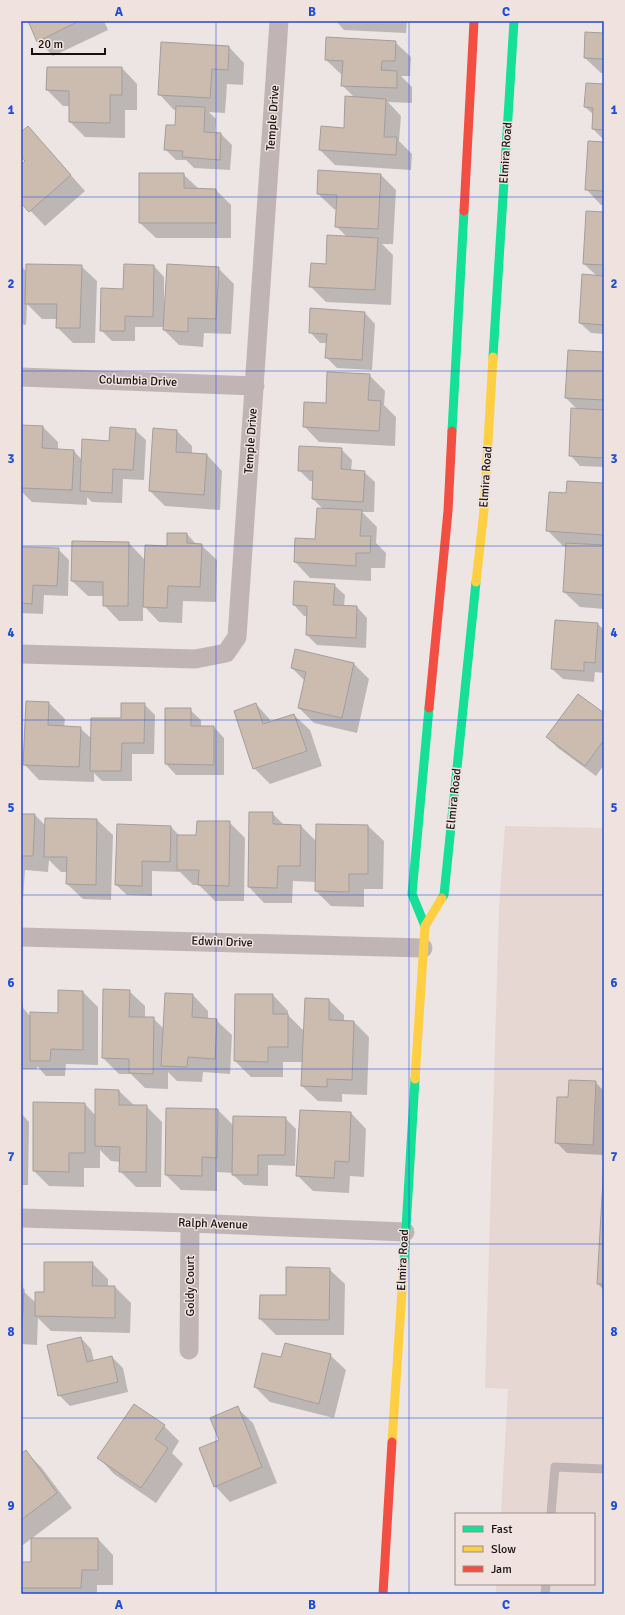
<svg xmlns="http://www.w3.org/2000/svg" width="625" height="1615" viewBox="0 0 625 1615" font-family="Signika,sans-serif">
<rect width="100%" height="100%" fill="#ece5e3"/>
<!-- built -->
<path fill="#e7d7d3" d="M505 826 604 828V1594H496V1584H594V1514H501L508 1389 485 1388 499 908Z"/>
<!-- shadow -->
<path fill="#0003" d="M31 21H104L108 30 53 56 38 41Z
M336 21H407L406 33 344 30Z
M604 25V74L601 73 585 58 586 33 604 34Z
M327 38 395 42 411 57 410 76H401L412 87V103L388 102 401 116 399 141 412 154 411 170 335 165 320 150 344 129 355 98 342 85 343 76 326 60Z
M229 47 244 63 243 85 227 84 225 113 209 112 216 119 215 134H221L232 145 230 170 194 168 186 160H176L165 149 176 127 177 110H174L159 94Z
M122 68 137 84V110H125V138L85 137 70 122V106H63L47 90Z
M604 85V140L593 129 594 115 585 107Z
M28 127 85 191 45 226 21 201V166L27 161 21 155V133Z
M604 143V205H601L586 189Z
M183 174 199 189 216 190 231 205V238H156L140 223Z
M381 175 396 190 393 244H382L393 255 391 305 326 302 310 286 347 237 336 226 337 210 334 209 318 194Z
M604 213V334L591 333 580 323 597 276 584 264Z
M21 266 27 272 81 266 97 281 95 343H73L57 327V319H42L27 304 26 325 21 324Z
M154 266 164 277V305L218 268 234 284 231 334 204 333 203 347 179 345 164 330V327H135V341H112L101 330 124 290Z
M365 313 375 324 372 370 337 368 326 357 327 343H320L310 332Z
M604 353V467L580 466 570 455 578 410 566 398Z
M369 375 385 391 384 405 396 417 395 446 319 442 304 426 327 404Z
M21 426 43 427 58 442V450L74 451 82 460 110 442 135 430 146 440 144 480 123 479 122 503 92 502 87 497V505L32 502 21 491Z
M177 431 192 446V454L207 455 222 471 220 510 165 506 150 491Z
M341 449 352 460 351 471 364 472 375 482 374 512H362L377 527 376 543 386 553 385 568H371V581L310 578 295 562 316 540 323 509 313 499 314 481H310L299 470Z
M604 484V609L580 607 564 592 567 546H563L547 530 567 494Z
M187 534 197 545H201L217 560 216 602 183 601 182 623 159 622 143 605V621H119L104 605V596H88L72 581 129 543 145 560Z
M21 548 58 549 69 560 68 596 44 595 43 614 21 613Z
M334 585 345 595 344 606 357 607 367 618 366 648 317 645 307 635 308 616H304L294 605Z
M598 624 604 630V673L595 672 594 682 563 679 552 669Z
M296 650 354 664 369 679 357 733 314 723 299 708 305 681 292 668Z
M27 702 49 703 65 719 64 727 80 728 92 739 144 704 155 715 154 754H132V781H102L94 773V782L39 780 24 764Z
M256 704 272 722 294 715 310 730 322 766 270 784 254 768Z
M166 709 190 710 201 720V727H214L224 738V775H176L166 764Z
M604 715V765L596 776 558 748 547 737Z
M250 813H272L284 825 301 826 316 841 317 825 368 826 384 841 383 889H364V907L331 906 316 891V882L293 881 292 903H264L249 887Z
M21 815H35L46 826V819L97 820 113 835 111 900 83 899 67 884V872H61L49 860 48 872 25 870 23 898H21Z
M229 822 245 838 244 901H215L199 885H193L180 872 152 871V896L127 895 116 885 171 827 180 836H197Z
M104 990 129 991 145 1006V1018H153L164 1029 166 994 193 995 208 1011V1019L216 1020 232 1035 230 1074 203 1072 202 1082 177 1081 168 1072V1089L145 1088 131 1074H119L103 1058Z
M83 992 98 1007V1065L66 1064 65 1076H46L37 1066V1069H21V1002L23 1003V1008L31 1017 59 1014Z
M236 995H273L288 1011V1015L304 1031 329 1000 344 1015V1022H354L369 1037 367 1095 342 1094V1102L318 1101 302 1086 303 1062H283V1077H251L235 1061Z
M595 1082 604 1091 603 1155 567 1153 556 1142 569 1098Z
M96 1090 119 1091 135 1106H146L162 1122 161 1187H136L120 1171 121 1162 111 1161 100 1150V1168H84V1187L49 1186 34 1171 85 1104 96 1116Z
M218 1110 234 1126 285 1118 296 1129 295 1166 268 1165V1186L244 1185 233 1175V1173L217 1172V1191L181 1190 166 1175Z
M21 1113 29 1122 28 1185H21Z
M351 1113 366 1129 364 1177 350 1176 349 1193 313 1191 297 1175Z
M604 1178V1290L598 1284Z
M92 1263 108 1279V1287H115L131 1303 130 1333 51 1331 38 1318 37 1345 21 1344V1282L23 1284 22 1290 36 1303 45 1293Z
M329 1269 345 1284 344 1335H276L260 1319 261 1296H287Z
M81 1338 91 1349 94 1361 112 1357 123 1368 128 1392 70 1406 59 1395Z
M330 1355 346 1370 334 1418 270 1402 255 1387 282 1359Z
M237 1408 253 1423 277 1483 230 1502 215 1486Z
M164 1426 179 1441 172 1453 183 1464 156 1503 114 1474 99 1458Z
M26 1452 41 1467 72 1508 23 1545 21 1543V1455Z
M98 1539 113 1555V1585H97V1594H21V1563H32Z"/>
<!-- building -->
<path fill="#ccbcb0" stroke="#a39e9c" d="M28 21H79L37 42Z
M603 21 604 59 584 58 585 32 603 33Z
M326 37 396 41 395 61H382L381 70 397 71V88L341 86 343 61 325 60Z
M161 42 229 46 228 70 212 69 210 98 158 95Z
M47 67H122V95H110V123L69 122V91L46 90Z
M586 83 604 84V130L592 129 593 108 584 107Z
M345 96 386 99 384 137H397L396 155 319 150 321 126 344 128Z
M176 106 205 107 204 132 221 133 220 160 182 157 183 151 164 150 166 125H175Z
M28 126 71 175 29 212 21 203V165L25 161 21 156V132Z
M588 141 604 142V191L585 190Z
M318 170 381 174 378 229 335 227 337 195 317 194Z
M139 173H184V188L216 189V223H139Z
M586 211 604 212V265L583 264Z
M327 235 378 238 375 290 309 287 311 263 326 264Z
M26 264 82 265 80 328H56L57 304H25Z
M124 264 154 265 153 317 125 316V331H100L101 288 123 289Z
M167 264 219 267 216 319 188 318V332L163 330Z
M582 274 604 276V325L579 323Z
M310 308 365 312 362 360 325 358 327 334 309 333Z
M568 350 604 352V400L565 398Z
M327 372 370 374 368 400 381 401 379 431 303 427 304 402 326 403Z
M571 408 604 410V458L569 456Z
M21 425 43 426 42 448 74 450 72 490 21 488Z
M110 427 136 429 133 470 113 469 112 493 80 491 82 439 109 441Z
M153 428 177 430 176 452 207 454 204 495 149 491Z
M299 446 342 448 341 469 365 471 363 502 312 499 313 471H298Z
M567 481 604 483V535L546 531 549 492 566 493Z
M317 508 362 510 360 536H371L370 553H356V566L294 562 295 538 315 539Z
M167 533H187V543L202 544 200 587 168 586 167 608 143 607 145 545 167 546Z
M72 541 129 542 128 606H103V582L71 581Z
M566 543 604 545V595L563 592Z
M21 547 59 548 57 586 33 585 32 604 21 603Z
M294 581 335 584 333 605 357 606 356 638 306 635 307 606 293 605Z
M555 620 598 623 595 663 584 662V671L551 669Z
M295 649 354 663 342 718 298 708 306 672 291 668Z
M578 694 604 713V740L585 766 546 737Z
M26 701 49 702 48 725 81 727 79 767 23 765Z
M121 703H145L144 743H122L121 771H90L91 718H121Z
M256 703 263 724 294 714 307 751 253 769 234 711Z
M165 708H191V726H214V765L165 764Z
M249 812H273V824L301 825 300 866H278L277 888 248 887Z
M21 814H35L33 856H21Z
M45 818 97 819 96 885 66 884 67 857H44Z
M197 821H230L229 886 198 885 199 870H177V835H196Z
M117 824 171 826 170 862 142 861V886L115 885Z
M316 824 368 825V874H349V892L315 891Z
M103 989 130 990 129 1017H154L153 1074 129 1073V1059L102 1058Z
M58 990 83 991V1050L51 1049 50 1061H30V1012L58 1013Z
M165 993 193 994 192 1017 217 1019 215 1059 188 1057 187 1067 161 1066Z
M235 994H273V1014H288V1047H268V1062L234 1061Z
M305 998 329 999V1020L354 1021 352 1080 327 1079V1087L301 1086Z
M21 1006H22L21 1054Z
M569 1080 596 1081 593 1145 555 1143 557 1097H568Z
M95 1089 119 1090V1105H147L146 1172H119L120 1147 95 1146Z
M33 1102 85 1103V1153H69V1172L33 1171Z
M166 1108 218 1109 217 1158 202 1157V1176L165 1175Z
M300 1110 351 1112 349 1162 335 1161 334 1178 296 1176Z
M233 1116 286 1117 285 1155H258V1175H232Z
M604 1162V1284H597Z
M44 1262H93L92 1286H115V1318L35 1316V1292H44Z
M286 1267 330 1268 329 1320 259 1319 260 1295H286Z
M21 1289H24L22 1330H21Z
M81 1337 87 1362 112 1356 118 1382 58 1396 47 1345Z
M285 1343 331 1354 319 1404 254 1387 262 1353 281 1357Z
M134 1404 165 1425 155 1439 168 1448 141 1488 97 1458Z
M238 1406 262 1467 214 1487 199 1448 219 1440 210 1418Z
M26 1450 57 1493 21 1520V1454Z
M31 1538H98V1570H82L81 1588H21V1562H31Z"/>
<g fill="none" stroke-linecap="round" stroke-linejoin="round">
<!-- lane -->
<path stroke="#c1b4b5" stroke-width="9" d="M551 1514 555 1467 604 1469
M545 1594 546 1584"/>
<!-- street -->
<path stroke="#c1b4b5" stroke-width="19" d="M21 377 255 386
M21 654 195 659 226 653 237 637 279 21
M21 937 423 948
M21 1218 190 1223 405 1232
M189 1350 190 1223"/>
<!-- fast -->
<path stroke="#16e098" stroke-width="9" d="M493 357 514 21
M452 431 464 211
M442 898 444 895 476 582
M425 926 412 894 429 708
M404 1261 415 1079"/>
<!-- slow -->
<path stroke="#ffcf43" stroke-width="9" d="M476 582 484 510 493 357
M415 1079 425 926 442 898
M392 1442 404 1261"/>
<!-- jam -->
<path stroke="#f24e42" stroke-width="9" d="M464 211 474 21
M429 708 448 511 452 431
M383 1594 392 1442"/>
</g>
<!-- grid -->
<path fill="none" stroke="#1d4ed8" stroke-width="1" stroke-opacity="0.55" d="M216 21V1594M409 21V1594M21 197H604M21 371H604M21 546H604M21 720H604M21 895H604M21 1069H604M21 1244H604M21 1418H604"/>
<g text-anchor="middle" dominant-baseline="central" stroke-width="3" stroke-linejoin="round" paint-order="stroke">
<!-- street labels -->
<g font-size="12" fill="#161110" stroke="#f0e2df">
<text transform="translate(273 118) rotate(-86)">Temple Drive</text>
<text transform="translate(506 153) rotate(-86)">Elmira Road</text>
<text transform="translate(138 381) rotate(2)">Columbia Drive</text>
<text transform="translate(251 441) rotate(-86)">Temple Drive</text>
<text transform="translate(486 477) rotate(-86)">Elmira Road</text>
<text transform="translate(454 799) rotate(-84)">Elmira Road</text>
<text transform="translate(222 942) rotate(2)">Edwin Drive</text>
<text transform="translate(213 1224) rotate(2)">Ralph Avenue</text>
<text transform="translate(403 1260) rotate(-87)">Elmira Road</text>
<text transform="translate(190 1286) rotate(-90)">Goldy Court</text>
</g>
</g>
<!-- border -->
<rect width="625" height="1615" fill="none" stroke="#f0e2df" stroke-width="44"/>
<!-- legend -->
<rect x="455" y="1513" width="140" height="72" fill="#f0e2df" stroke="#998e8c"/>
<rect x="463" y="1526" width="20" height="6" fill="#16e098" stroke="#998e8c"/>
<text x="491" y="1533" font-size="12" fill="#161110">Fast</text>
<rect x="463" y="1546" width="20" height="6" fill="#ffcf43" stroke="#998e8c"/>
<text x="491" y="1553" font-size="12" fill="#161110">Slow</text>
<rect x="463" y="1566" width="20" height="6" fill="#f24e42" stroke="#998e8c"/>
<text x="491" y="1573" font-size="12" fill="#161110">Jam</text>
<!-- scale -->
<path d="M32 48v6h73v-6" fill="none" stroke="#161110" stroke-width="2"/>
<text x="38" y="48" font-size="12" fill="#161110" stroke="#f0e2df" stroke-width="3" paint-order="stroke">20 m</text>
<rect x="22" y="22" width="581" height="1571" fill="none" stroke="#1d4ed8" stroke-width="1.5"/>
<g font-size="13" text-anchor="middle" font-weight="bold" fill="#1d4ed8">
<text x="119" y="16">A</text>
<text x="312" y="16">B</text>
<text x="506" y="16">C</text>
<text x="11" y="114">1</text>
<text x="614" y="114">1</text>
<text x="11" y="288">2</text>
<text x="614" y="288">2</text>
<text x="11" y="463">3</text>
<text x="614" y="463">3</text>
<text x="11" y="637">4</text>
<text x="614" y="637">4</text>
<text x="11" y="812">5</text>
<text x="614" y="812">5</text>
<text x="11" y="987">6</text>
<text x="614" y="987">6</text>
<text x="11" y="1161">7</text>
<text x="614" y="1161">7</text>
<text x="11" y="1336">8</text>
<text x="614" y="1336">8</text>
<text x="11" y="1510">9</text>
<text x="614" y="1510">9</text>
<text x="119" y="1609">A</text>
<text x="312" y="1609">B</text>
<text x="506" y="1609">C</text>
</g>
</svg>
